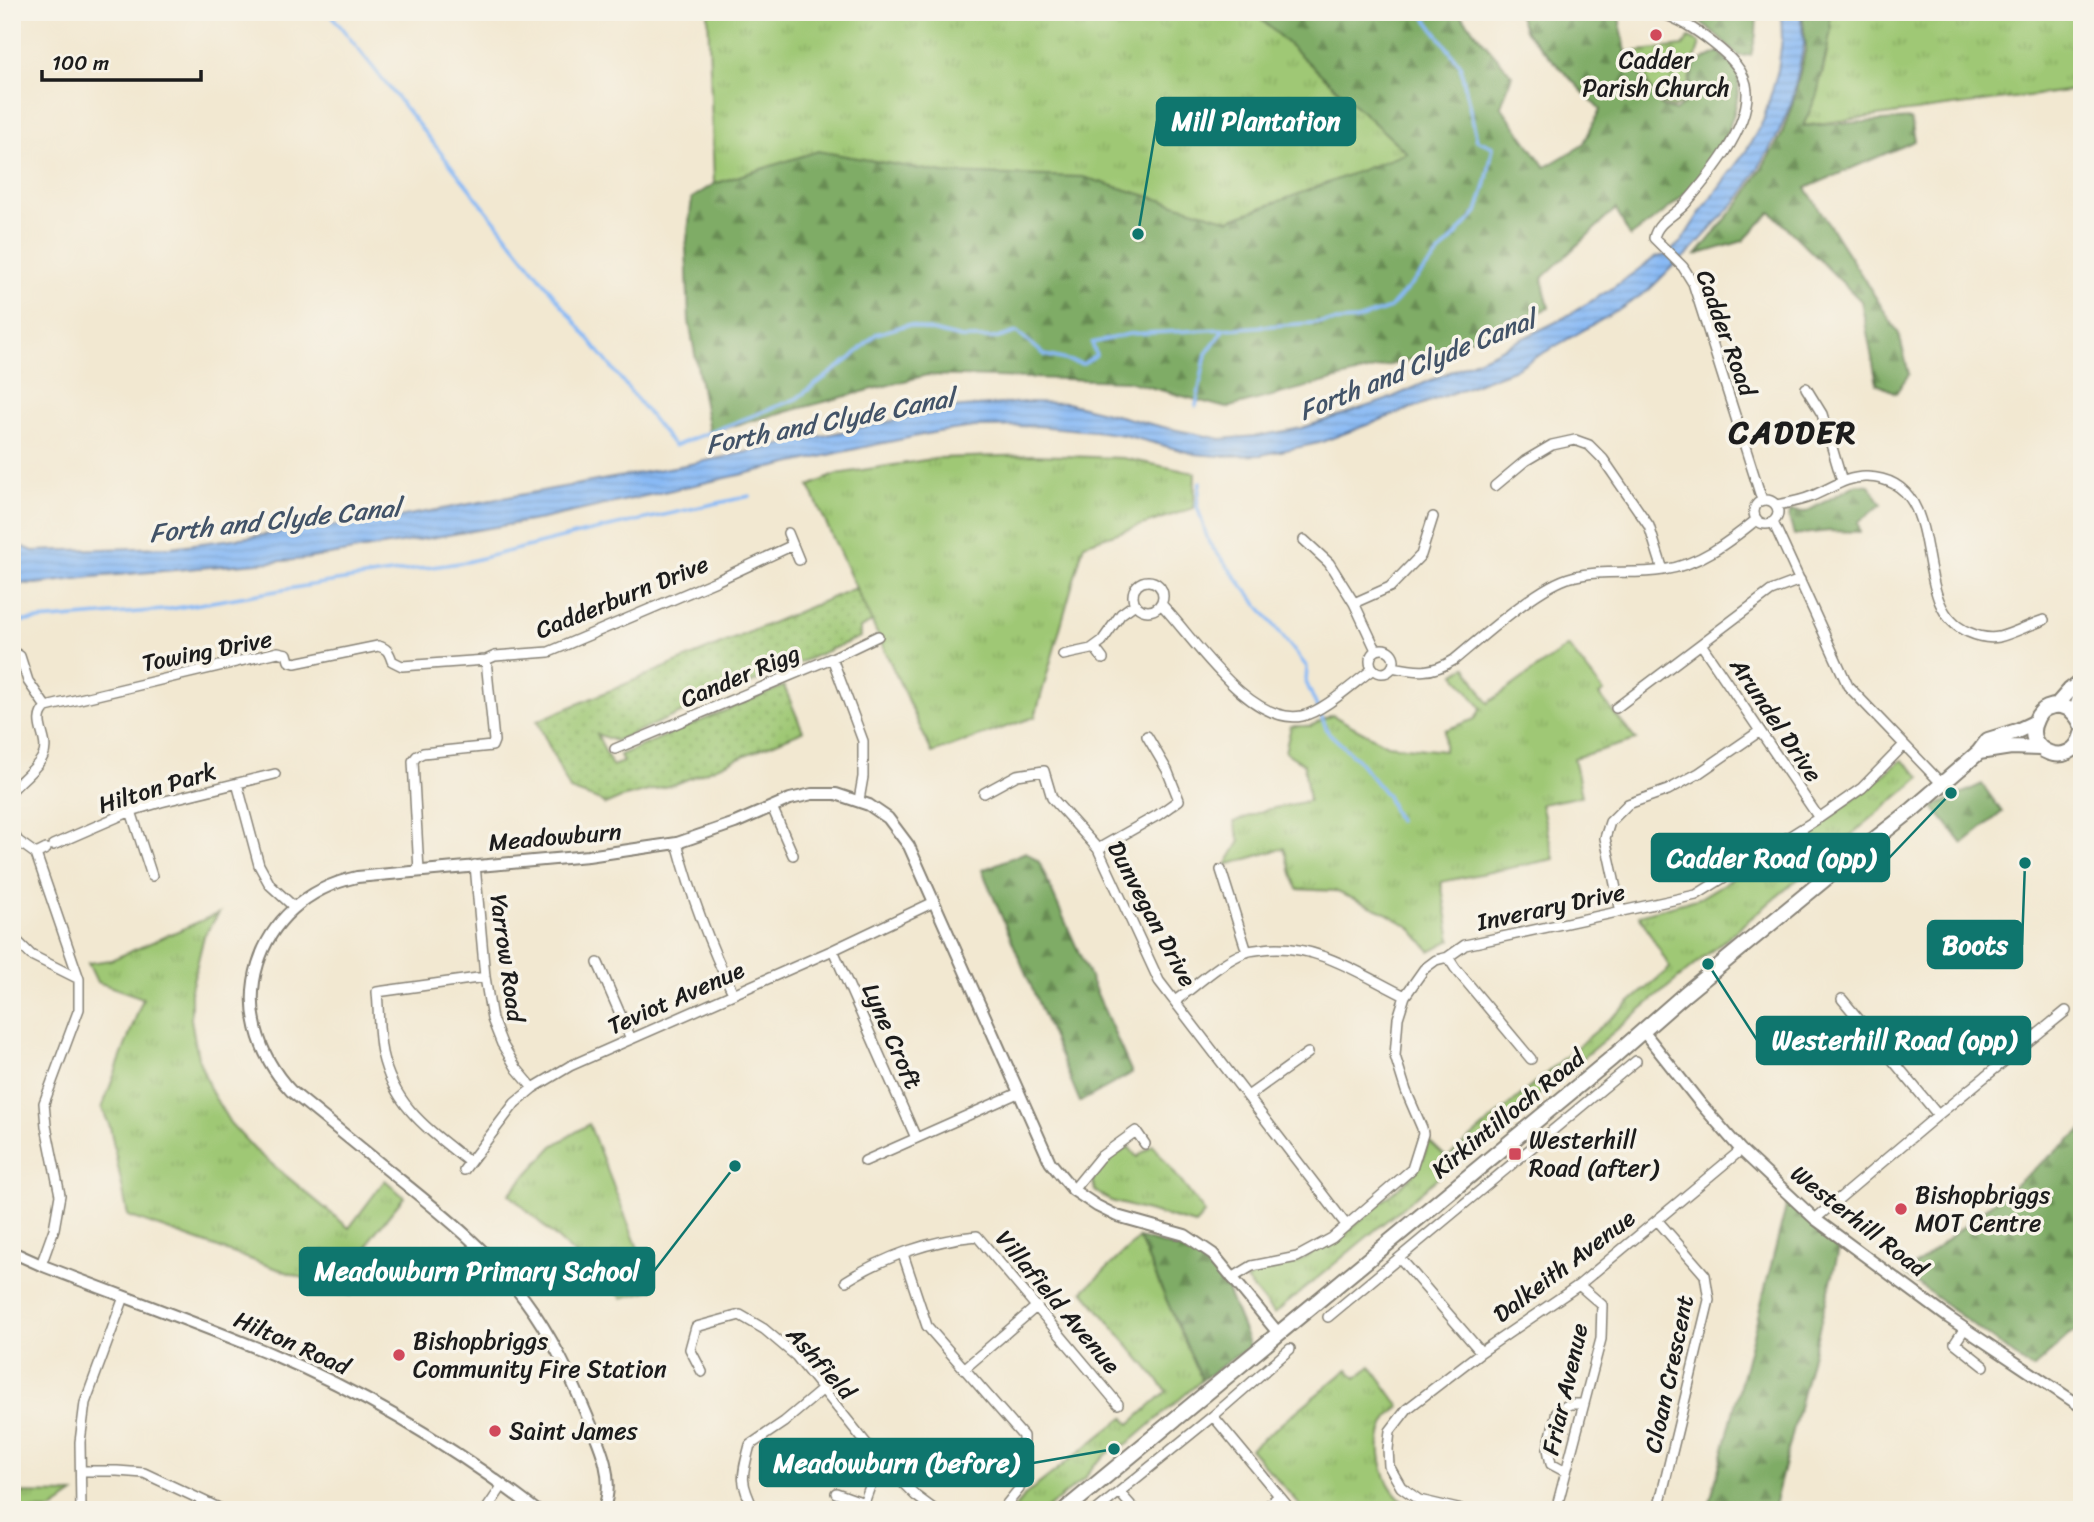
<svg xmlns="http://www.w3.org/2000/svg" width="2094" height="1522" viewBox="0 0 2094 1522" font-family="Sriracha,sans-serif">
<defs>
<pattern id="grass-tufts" width="24" height="20" patternUnits="userSpaceOnUse" patternTransform="scale(1.75)"><rect width="24" height="20" fill="#9fc874"/><path d="M3 7l-1-3M5 7V3M7 7l1-3M15 17l-1-3M17 17v-4M19 17l1-3" fill="none" stroke="#88ab64"/></pattern>
<pattern id="forest-firs" width="22" height="20" patternUnits="userSpaceOnUse" patternTransform="scale(1.75)"><rect width="22" height="20" fill="#7fac66"/><path d="M5 1l3.5 6h-7zM16 11l3.5 6h-7z" fill="#678b53"/></pattern>
<pattern id="cemetery-stones" width="16" height="16" patternUnits="userSpaceOnUse" patternTransform="scale(1.75)"><rect width="16" height="16" fill="#9fc874"/><path d="M2 7V4a2 2 0 0 1 4 0v3zM10 15v-3a2 2 0 0 1 4 0v3z" fill="#88ab64"/></pattern>
<pattern id="garden-dots" width="8" height="8" patternUnits="userSpaceOnUse" patternTransform="scale(1.75)"><rect width="8" height="8" fill="#9fc874"/><path d="M2 2h.1M6 6h.1" fill="none" stroke="#88ab64" stroke-width="1.8" stroke-linecap="round"/></pattern>
<pattern id="water-rules" width="6" height="5" patternUnits="userSpaceOnUse" patternTransform="scale(1.75)"><rect width="6" height="5" fill="#89baf5"/><path d="M0 2.5h6" fill="none" stroke="#769fd1"/></pattern>
</defs>
<rect width="100%" height="100%" fill="#f7f3e8"/>
<filter id="ink" filterUnits="userSpaceOnUse"><feTurbulence type="fractalNoise" baseFrequency=".0143" numOctaves="2"/><feDisplacementMap in="SourceGraphic" scale="14" xChannelSelector="R" yChannelSelector="G"/><feConvolveMatrix kernelMatrix="1 2 1 2 8 2 1 2 1" color-interpolation-filters="sRGB"/></filter>
<filter id="wash" filterUnits="userSpaceOnUse"><feTurbulence type="fractalNoise" baseFrequency=".00686" numOctaves="4" result="noise"/><feDisplacementMap in="SourceGraphic" scale="28" xChannelSelector="R" yChannelSelector="G"/><feGaussianBlur stdDeviation="1.57" result="paint"/><feColorMatrix in="noise" values="0 0 0 0 0 0 0 0 0 0 0 0 0 0 0 0 0 1.4 0 .05"/><feComposite in="paint" operator="in"/></filter>
<g filter="url(#wash)">
<rect width="100%" height="100%" fill="#f2e8d1"/>
<!-- grass -->
<path fill="url(#grass-tufts)" stroke="#5e7248" stroke-width="2" d="M708 12H1394L1409 155 1229 236 714 184Z
M1829 12H2082V89L1802 126C1818 92 1833 50 1829 12Z
M1034 455 1123 458 1195 473 1194 508 1084 544 1035 717 932 753 809 486 837 474 938 458Z
M1568 646 1604 692 1599 695 1636 740 1574 758 1582 796 1541 804 1554 859 1441 882 1451 940 1430 951 1410 927 1382 911 1335 891 1297 889 1284 848 1226 865 1240 841 1234 822 1265 810 1309 801 1304 764 1285 752 1291 726H1311L1332 715 1387 745 1444 751 1445 730 1475 719 1481 708 1455 674 1466 667 1488 703Z
M1902 760 1921 777 1274 1314 1246 1280 1257 1273 1296 1263 1348 1231 1413 1175 1424 1157 1428 1140 1447 1158 1670 968 1639 915 1700 898 1822 824Z
M219 913 204 936 191 989V1019L198 1058 211 1091 230 1123 255 1150 349 1228 385 1180 404 1197 373 1235 355 1280 351 1295 128 1216 110 1127 102 1108 143 998 97 982 88 963 111 960Z
M589 1124 654 1289 622 1298 509 1194 553 1146Z
M1153 1145 1205 1213 1195 1224 1111 1201 1095 1191 1092 1179 1111 1158 1129 1147 1137 1157Z
M1139 1238 1202 1380 1129 1443 1111 1451 1094 1465 1085 1478 1045 1510H1013L1025 1495 1124 1417 1130 1424 1167 1391 1083 1291Z
M1371 1366 1400 1407C1397 1410 1391 1414 1388 1418 1372 1442 1381 1482 1402 1500 1408 1504 1416 1507 1422 1510H1304L1250 1449 1348 1369 1356 1378Z
M12 1493 74 1494 51 1510H12Z"/>
<!-- forest -->
<path fill="url(#forest-firs)" stroke="#4e6441" stroke-width="2" d="M1253 12H1458L1512 75 1501 106 1545 167 1583 145 1600 110 1526 32 1517 12H1618L1626 52 1662 107 1675 111 1685 103 1695 63 1719 52 1739 72C1741 122 1711 171 1674 204 1660 216 1645 226 1630 237L1616 209 1542 278 1549 308 1428 355 1226 408 1127 381 927 375 709 432 689 321 686 248 692 198 714 184 818 151 944 173 1083 177 1229 220 1407 153Z
M1681 12H1757L1756 35 1751 55 1739 56 1703 24Z
M1802 12H1829L1831 30 1817 95 1803 126 1911 119 1915 141 1806 188 1899 334 1909 374 1896 393 1877 384 1861 301 1771 212 1743 241 1696 255 1745 196 1781 136 1793 103 1806 47Z
M1857 484 1869 485 1882 504 1858 522 1860 532 1830 531 1794 535 1789 518 1790 511 1806 512Z
M1982 784 2002 812 1963 844 1933 807Z
M1026 852 1039 862 1132 1073 1080 1102 982 870Z
M2082 1130V1331L2070 1334 2032 1369 1905 1274Z
M1787 1203 1839 1250 1773 1510H1708Z
M1139 1238 1192 1252 1224 1282 1250 1346 1202 1380Z"/>
<!-- cemetery -->
<path fill="url(#cemetery-stones)" stroke="#5e7248" stroke-width="2" d="M1689 38 1700 43 1682 103 1673 108 1660 104 1629 52 1683 46Z"/>
<!-- garden -->
<path fill="url(#garden-dots)" stroke="#5e7248" stroke-width="2" d="M855 588 872 622 860 628V637L615 741 597 734 612 766 623 762 620 755 784 686 803 731 676 784 621 798 605 805 601 801 570 790 537 721Z"/>
<!-- water -->
<path fill="url(#water-rules)" stroke="#526b88" stroke-width="2" d="M1781 12H1800L1804 44 1792 101 1778 135 1743 194 1687 255 1674 265 1649 290 1619 310 1513 370 1319 443 1261 455 1220 456 1195 454 1124 435 1095 431 1035 426 974 427 937 432 869 446 542 519 305 559 92 577 36 584 12 583V551L24 547 33 551 171 547 393 518 696 463 952 408 1026 402 1067 403 1167 428 1221 439 1258 436 1302 428 1386 400 1493 353 1560 320 1611 289 1656 257 1666 255 1681 242 1699 214 1746 151 1763 121 1778 70 1782 39Z"/>
<g fill="none" stroke-linecap="round" stroke-linejoin="round">
<!-- stream -->
<path stroke="#89baf5" stroke-width="3.5" d="M329 12 674 446 796 399 851 358 876 334 907 325 961 338H998L1017 332 1045 355 1083 364 1096 355 1092 343 1129 334 1224 329
M1196 406 1206 354 1224 329 1355 320 1390 308 1477 212 1486 183 1493 147 1477 140 1460 65 1421 12
M1200 482 1197 506 1209 543 1307 667 1306 682 1328 732 1357 759 1387 796 1398 821
M12 622 164 610 323 583 466 562 582 533 750 496"/>
</g>
</g>
<g filter="url(#ink)">
<g fill="none" stroke-linecap="round" stroke-linejoin="round">
<defs>
<path id="minor" d="M1658 12C1680 19 1695 29 1714 44 1728 55 1746 71 1747 91 1749 129 1709 176 1686 203 1676 215 1657 221 1654 238L1683 267 1693 283 1762 500
M1806 388 1822 414 1842 481
M1495 486 1525 461 1552 445 1575 440 1589 445 1603 459 1649 526 1663 570
M1754 512a12 12 0 1 1 24 0a12 12 0 1 1-24 0Z
M1776 505C1788 503 1801 501 1812 496 1830 489 1847 476 1867 477 1954 480 1905 607 1968 632 1977 636 1989 639 1999 637 2014 633 2029 625 2044 620
M1773 522 1848 686 1941 783
M788 533 799 560
M1304 540 1329 563 1354 603 1376 650
M1133 596a15 15 0 1 1 30 0a15 15 0 1 1-30 0Z
M1354 603 1390 587 1421 555 1433 517
M1161 604C1193 637 1249 726 1302 716 1323 712 1355 682 1373 669
M1701 644 1819 818
M1094 647 1103 659
M1370 661a12 12 0 1 1 24 0a12 12 0 1 1-24 0Z
M12 651 20 656 28 681 46 707
M1063 655 1091 649 1102 641 1121 614 1135 604
M832 658 863 741V777L859 800
M1392 667C1418 672 1431 674 1454 660 1482 637 1539 585 1572 577 1602 569 1633 575 1663 570 1699 565 1729 542 1756 520
M46 707 278 652 287 654 289 661 295 663 378 646C387 648 389 652 392 661L402 666 486 660
M1616 708 1771 591 1800 580
M615 749 832 658 878 636
M237 783 259 865 270 885 294 907
M12 790C20 781 39 766 43 756 51 739 30 722 46 707
M984 793 1017 775 1044 771 1052 798 1098 849 1159 981 1347 1226
M772 807 793 855
M131 811 152 876
M12 831 18 841 36 854
M677 843C691 895 709 944 733 993
M53 845 131 811 161 802 275 774
M1098 849 1158 815 1179 800 1167 770 1147 736
M36 854 79 979V1009L44 1103 46 1126 60 1195 54 1229 41 1265
M36 854 46 849
M475 865 485 977 492 1019 502 1044 517 1069 533 1088
M1221 870 1247 952
M419 871 413 761 417 756 423 753 492 746 494 741 486 660 495 656 549 652 716 581 793 545
M1621 912 1605 838 1610 822 1628 804 1668 790 1699 773 1760 731
M12 936 31 955 79 979
M833 950 916 1138
M1448 957 1455 968 1531 1059
M598 963 631 1039
M1842 999 1938 1115
M1175 1001C1197 985 1220 962 1246 952 1251 950 1257 950 1263 949 1315 942 1360 974 1405 996
M1248 1096 1308 1053
M865 1161 1018 1093
M469 1162C428 1129 394 1107 382 1053 378 1033 379 1012 377 992L485 977
M464 1170 515 1103 533 1088 570 1066 833 950 934 902
M1073 1190 1100 1157 1136 1131 1145 1144
M1815 1219 1938 1115 2066 1011
M1657 1220 1705 1275 1709 1300 1658 1510
M903 1254 927 1326 1023 1436V1471L1019 1489 1002 1510
M1400 1258 1481 1352
M1232 1278 1252 1266 1297 1257 1332 1238 1412 1169 1423 1134 1422 1128 1406 1091 1395 1056 1398 1018 1405 996 1424 969 1436 960 1448 957 1465 945 1696 895 1819 818 1862 788 1903 746
M846 1281C885 1256 932 1240 977 1236L1118 1404
M1328 1317 1636 1061
M1965 1328 1955 1343 1984 1366
M964 1369 1037 1306
M702 1372 690 1349 696 1327 740 1315 764 1329 796 1356 878 1458 916 1496 935 1510
M1213 1416 1291 1510
M81 1471H117L144 1473 223 1510
M1566 1472 1551 1464 1548 1449 1557 1411 1570 1404H1583
M1119 1492 1135 1510
M836 1493 864 1503 862 1510
M864 1503 872 1481
M81 1510 80 1442 85 1403 124 1297
M486 1510 503 1485
M754 1510C739 1480 742 1476 750 1445L784 1422 822 1390
M1097 1510 1213 1416 1290 1349
M1263 1510 1279 1496
M1462 1510 1419 1500 1401 1487 1389 1466 1388 1449 1390 1431 1407 1409 1481 1352 1579 1285 1741 1150
M1556 1510 1601 1339 1602 1305 1579 1285"/>
<path id="tertiary" d="M1643 1031 1700 1103 1741 1150 1815 1219 1949 1318 2082 1407
M12 1252 41 1265C118 1295 198 1323 274 1355 368 1395 455 1448 536 1510
M603 1510C616 1480 600 1445 588 1418 571 1377 552 1336 525 1300 490 1252 445 1216 399 1179 363 1150 327 1120 291 1091 219 1014 253 900 357 877L588 856 677 843 735 823 790 799 812 794H836L869 805 888 818 909 846 1050 1162 1073 1190 1097 1206 1117 1216 1185 1235 1213 1254 1279 1334"/>
<path id="primary" d="M2056 706 2070 690 2082 681
M2075 713 2082 693
M2082 726C2076 712 2064 701 2047 708 2042 710 2038 715 2036 720 2020 751 2072 772 2082 734
M1979 752 2011 747 2040 748
M1065 1510 1612 1058 1685 994 1853 856 1912 810 1979 752 1988 740 2017 731 2034 723"/>
</defs>
<!-- minor casing -->
<use href="#minor" stroke="#878276" stroke-width="12"/>
<!-- tertiary casing -->
<use href="#tertiary" stroke="#878276" stroke-width="14"/>
<!-- primary casing -->
<use href="#primary" stroke="#878276" stroke-width="18"/>
<!-- minor -->
<use href="#minor" stroke="#fff" stroke-width="9"/>
<!-- tertiary -->
<use href="#tertiary" stroke="#fff" stroke-width="10"/>
<!-- primary -->
<use href="#primary" stroke="#fff" stroke-width="14"/>
</g>
</g>
<!-- markers -->
<g fill="#d1495b" stroke="#f7f3e8" stroke-width="2.5">
<circle cx="1656" cy="35" r="7"/>
<rect x="1508" y="1147" width="14" height="14" rx="3.5"/>
<circle cx="1901" cy="1209" r="7"/>
<circle cx="399" cy="1355" r="7"/>
<circle cx="495" cy="1431" r="7"/>
</g>
<g text-anchor="middle" dominant-baseline="central" stroke-width="7" stroke-linejoin="round" paint-order="stroke">
<!-- poi labels -->
<g font-size="24" fill="#1c1c1c" stroke="#f7f3e8" text-anchor="start">
<text x="1656" y="60" text-anchor="middle">Cadder<tspan x="1656" dy="28">Parish Church</tspan></text>
<text x="1529" y="1140">Westerhill<tspan x="1529" dy="28">Road (after)</tspan></text>
<text x="1915" y="1195">Bishopbriggs<tspan x="1915" dy="28">MOT Centre</tspan></text>
<text x="413" y="1341">Bishopbriggs<tspan x="413" dy="28">Community Fire Station</tspan></text>
<text x="509" y="1431">Saint James</text>
</g>
<!-- street labels -->
<g font-size="24" fill="#1c1c1c" stroke="#f7f3e8">
<text transform="translate(1726 333) rotate(70)">Cadder Road</text>
<text transform="translate(622 597) rotate(-22)">Cadderburn Drive</text>
<text transform="translate(207 651) rotate(-11)">Towing Drive</text>
<text transform="translate(740 676) rotate(-23)">Cander Rigg</text>
<text transform="translate(1776 720) rotate(56)">Arundel Drive</text>
<text transform="translate(157 788) rotate(-17)">Hilton Park</text>
<text transform="translate(555 837) rotate(-5)">Meadowburn</text>
<text transform="translate(1551 907) rotate(-12)">Inverary Drive</text>
<text transform="translate(1152 914) rotate(62)">Dunvegan Drive</text>
<text transform="translate(507 958) rotate(82)">Yarrow Road</text>
<text transform="translate(676 998) rotate(-24)">Teviot Avenue</text>
<text transform="translate(892 1036) rotate(66)">Lyne Croft</text>
<text transform="translate(1508 1114) rotate(-39)">Kirkintilloch Road</text>
<text transform="translate(1859 1221) rotate(38)">Westerhill Road</text>
<text transform="translate(1564 1266) rotate(-37)">Dalkeith Avenue</text>
<text transform="translate(1058 1302) rotate(50)">Villafield Avenue</text>
<text transform="translate(292 1343) rotate(24)">Hilton Road</text>
<text transform="translate(821 1363) rotate(48)">Ashfield</text>
<text transform="translate(1669 1374) rotate(-78)">Cloan Crescent</text>
<text transform="translate(1565 1389) rotate(-77)">Friar Avenue</text>
</g>
<!-- water labels -->
<g font-size="26" font-style="italic" fill="#425368" stroke="#f7f3e8">
<text transform="translate(1417 365) rotate(-22)">Forth and Clyde Canal</text>
<text transform="translate(830 421) rotate(-11)">Forth and Clyde Canal</text>
<text transform="translate(275 520) rotate(-6)">Forth and Clyde Canal</text>
</g>
<!-- district labels -->
<g font-size="32" font-weight="bold" letter-spacing="2" fill="#1c1c1c" stroke="#f7f3e8">
<text x="1793" y="432">CADDER</text>
</g>
</g>
<!-- callouts -->
<path fill="none" stroke="#0f766e" stroke-width="2.5" d="M1138 234L1157 121M1951 793L1889 858M2025 863L2022 945M1708 964L1757 1040M735 1166L654 1271M1114 1449L1033 1463"/>
<g fill="#0f766e" stroke="#f7f3e8" stroke-width="2.5">
<circle cx="1138" cy="234" r="7"/>
<circle cx="1951" cy="793" r="7"/>
<circle cx="2025" cy="863" r="7"/>
<circle cx="1708" cy="964" r="7"/>
<circle cx="735" cy="1166" r="7"/>
<circle cx="1114" cy="1449" r="7"/>
</g>
<g fill="#0f766e" stroke="#0f766e" stroke-width="2.5">
<rect x="1157" y="98" width="198" height="47" rx="7"/>
<rect x="1652" y="834" width="237" height="47" rx="7"/>
<rect x="1928" y="921" width="94" height="47" rx="7"/>
<rect x="1757" y="1017" width="273" height="47" rx="7"/>
<rect x="300" y="1248" width="354" height="47" rx="7"/>
<rect x="760" y="1439" width="273" height="47" rx="7"/>
</g>
<g font-size="26" text-anchor="middle" font-weight="bold" fill="#fff">
<text x="1256" y="130">Mill Plantation</text>
<text x="1771" y="867">Cadder Road (opp)</text>
<text x="1975" y="954">Boots</text>
<text x="1894" y="1049">Westerhill Road (opp)</text>
<text x="477" y="1280">Meadowburn Primary School</text>
<text x="896" y="1472">Meadowburn (before)</text>
</g>
<!-- margin -->
<rect width="2094" height="1522" fill="none" stroke="#f7f3e8" stroke-width="42"/>
<!-- scale -->
<path d="M42 70v10h159v-10" fill="none" stroke="#1c1c1c" stroke-width="3.5"/>
<text x="52" y="70" font-size="21" fill="#1c1c1c" stroke="#f7f3e8" stroke-width="5" paint-order="stroke">100 m</text>
</svg>
